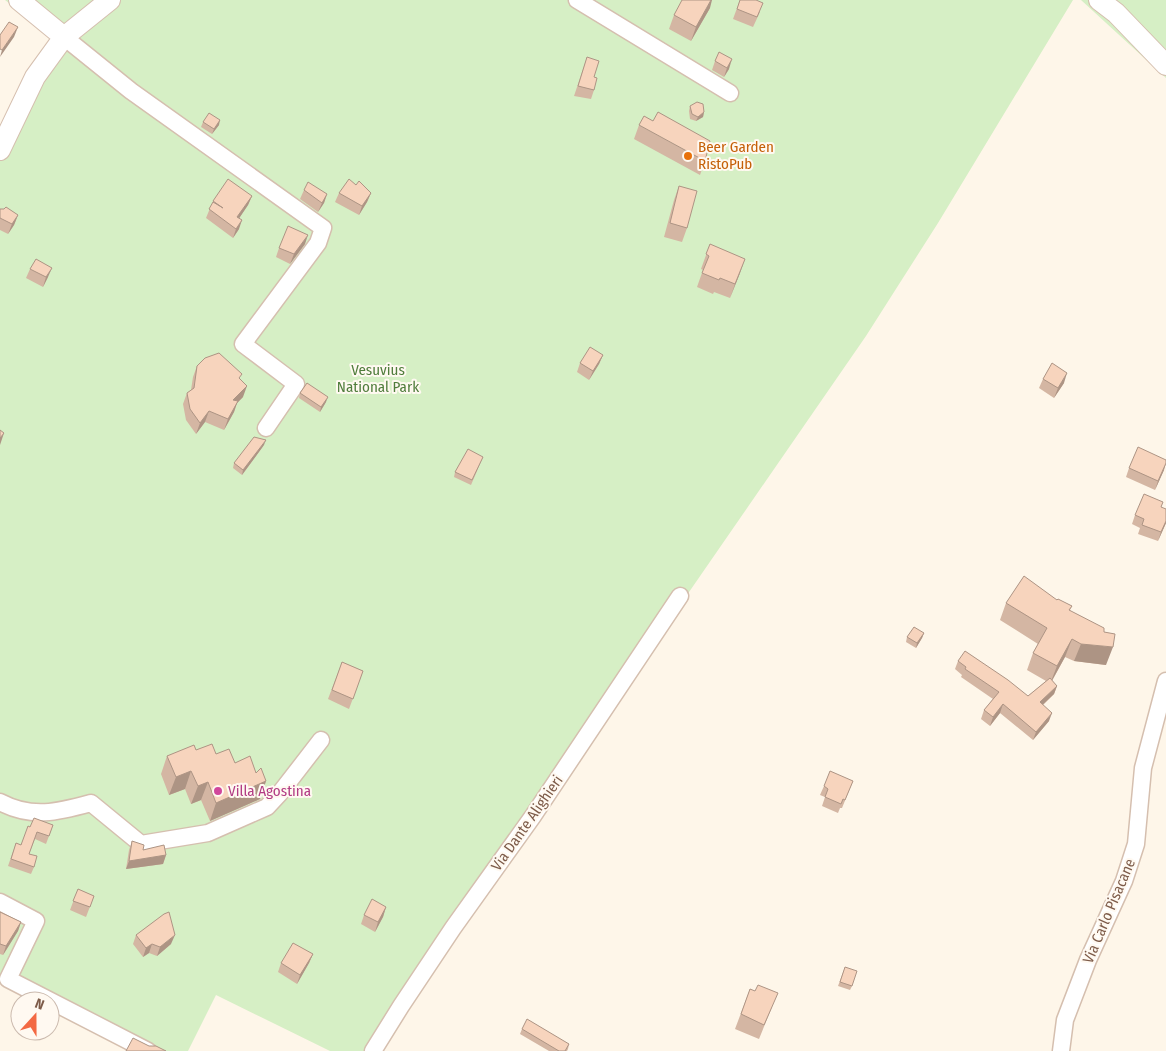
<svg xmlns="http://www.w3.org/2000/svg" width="1166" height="1051" viewBox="0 0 1166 1051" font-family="'Fira Sans Condensed',sans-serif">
<rect width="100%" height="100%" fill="#fef6e9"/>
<!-- green -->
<path fill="#d6efc5" d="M5 0H1073L938 223 866 336 678 608 480 899 380 1051H330L216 995 188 1051H134L0 982V142L52 36Z
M1081 0H1166V78Z"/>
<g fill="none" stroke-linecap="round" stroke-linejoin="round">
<defs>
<path id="minor" d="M577 0 730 93
M64 37 131 91 323 228 318 243 243 344 296 384 266 428
M0 802C32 819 58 812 91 803L141 844 208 833 267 807 280 793 321 740
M0 902 36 921 8 979 148 1051
M373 1051 401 1006 453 928 533 816 680 596
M1061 1051 1065 1020 1088 960 1124 881 1136 844 1143 768 1166 681"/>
<path id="tertiary" d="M19 0 64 37
M1099 0 1116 13 1166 65
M0 150 35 77 64 37 110 0"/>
</defs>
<!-- minor casing -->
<use href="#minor" stroke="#d5bfaf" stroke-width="19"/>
<!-- tertiary casing -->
<use href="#tertiary" stroke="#d5bfaf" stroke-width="22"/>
<!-- minor -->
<use href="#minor" stroke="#fff" stroke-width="16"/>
<!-- tertiary -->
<use href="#tertiary" stroke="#fff" stroke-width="20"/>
</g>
<!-- wall -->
<path fill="#d4b6a3" d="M740 0 760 12 753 27 733 19Z
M710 8 691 41 669 29 674 15Z
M587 57 594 77V90L591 99 574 96Z
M715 61 729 69 724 77 712 70Z
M690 106 704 112 703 117 696 121 690 119 689 111Z
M203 122 219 125 212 134 201 127Z
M639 125 705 161 700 175 634 139Z
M356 185 371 193 367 202 359 215 335 202 339 193Z
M679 186 687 228 682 242 664 237 674 200Z
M304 190 327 194 324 203 318 212 300 199Z
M252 196 248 205 239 218V229L233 238 206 218 213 201Z
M0 209 18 215 14 225 8 234 0 230Z
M305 244 290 264 276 257 279 248Z
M710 244 740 273 730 298 714 292 713 294 697 287 703 270 701 269Z
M30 269 48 277 43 287 26 278Z
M603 355 599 364 589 380 577 372 580 363Z
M197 366 240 380 243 397 237 403 234 412 224 430 205 422 196 434 186 420 183 404 187 393 191 390 193 377Z
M1043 379 1064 383 1054 398 1039 388Z
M300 393 326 402 320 412 299 398Z
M264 445 242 475 233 468 234 463Z
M483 457 471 485 454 477 455 472Z
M1129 468 1164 470 1155 490 1126 477Z
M1161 507 1166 523 1158 541 1138 534 1140 528 1132 524 1135 515Z
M1057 600 1072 606 1070 610 1106 665 1074 661 1065 657 1052 681 1057 686 1054 694 1043 705 1049 721 1033 740 1000 713 990 726 981 719 984 710 993 699 961 677 962 675 955 669 958 661 1028 696 1046 681 1027 670 1033 653 1038 644 1000 620 1006 603Z
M924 633 922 638 916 648 906 642 907 637Z
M342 662 363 671 349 709 328 699Z
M196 750 216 754 256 773 266 781 260 799 210 821 201 800 191 804 185 789 169 795 161 774 167 756Z
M853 781 842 808H840L838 813 822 806 825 797 820 795 824 786Z
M53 825 46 844 35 839 29 854 34 867 31 874 8 866 16 843 21 845 30 827Z
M132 841 143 850 166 855 163 864 126 869 129 850Z
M78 889 94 896 86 917 70 910Z
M386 907 383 917 375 932 361 924 364 915Z
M0 912 21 922 18 931 3 955 0 954Z
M136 935 171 944 157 956 149 953 143 957 133 944Z
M313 954 309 963 297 984 278 972 281 963Z
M845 967 852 986 850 990 838 986Z
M750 989 772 1007 759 1039 735 1029Z
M522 1029 569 1044 568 1049 567 1051H549L520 1034Z"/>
<!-- shaded-wall -->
<path fill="#ad9484" d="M711 0H712L710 8 691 41 696 27Z
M18 27 14 37 0 57 2 50Z
M732 59 729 69 724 77 727 68Z
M704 112 703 117 696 121 698 117Z
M220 120 219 125 212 134 214 129Z
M371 193 367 202 359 215 362 206Z
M327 194 324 203 318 212 322 203Z
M252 196 248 205 234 226 237 217Z
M18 215 14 225 8 234 12 224Z
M242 220 239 229 233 238 236 229Z
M308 235 305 244 290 264 294 254Z
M745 259 740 273 730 298 735 284Z
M52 268 48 277 43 287 46 277Z
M603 355 599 364 589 380 593 371Z
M1067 373 1064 383 1054 398 1058 388Z
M247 386 243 397 237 403 234 412 224 430 228 419 233 400Z
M328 397 326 402 320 412 321 407Z
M209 411 205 422 196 434 200 423Z
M4 433 0 445V438Z
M266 440 264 445 242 475 243 470Z
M1166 463 1164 470 1155 490 1158 481Z
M1166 521V523L1158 541 1161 532Z
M924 633 922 638 916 648 917 643Z
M1072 639 1065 657 1050 684 1057 666Z
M1081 644 1113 647 1106 665 1074 661Z
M1057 686 1054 694 1037 710 1040 702Z
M1003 704 1000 713 990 726 993 717Z
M1052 713 1049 721 1033 740 1036 732Z
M191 771 185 789 169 795 176 777Z
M266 781 260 799 210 821 216 803Z
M208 782 201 800 191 804 198 786Z
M166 855 163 864 126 869 129 861Z
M386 907 383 917 375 932 378 922Z
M21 922 18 931 3 955 6 946Z
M175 935 171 944 157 956 160 947Z
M152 944 149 953 143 957 146 948Z
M313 954 309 963 297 984 300 975Z"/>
<!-- building -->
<path fill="#f7d4bd" stroke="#ad9484" d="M682 0H711L696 27 674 15Z
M740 0H756L763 3 757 17 737 9Z
M9 22 18 27 2 50 0 49V35Z
M719 52 732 59 727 68 715 61Z
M587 57 599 61 594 77 597 78 594 90 578 86Z
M697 102 703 104 704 112 698 117 692 114 690 106Z
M658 112 710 141 705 161 639 125 644 116 653 121Z
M209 113 220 120 214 129 203 122Z
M228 179 252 196 237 217 242 220 236 229 209 209 213 202 223 208 213 201Z
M349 179 356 185 359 181 371 193 362 206 339 193Z
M308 182 327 194 322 203 304 190Z
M679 186 697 191 687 228 670 223Z
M6 207 18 215 12 224 0 218V209H4Z
M288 226 308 235 294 254 279 248Z
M710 244 745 259 735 284 720 278 719 280 702 273 709 256 706 254Z
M36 259 52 268 46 277 30 269Z
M590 347 603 355 593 371 580 363Z
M219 353 242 374 239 378 247 386 233 400 238 401 228 419 209 411 200 423 190 409 187 393 194 388 197 366 205 358Z
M1052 363 1067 373 1058 388 1043 379Z
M307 383 328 397 321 407 300 393Z
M0 430 4 433 0 438Z
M254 437 266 440 243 470 234 463Z
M1138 447 1166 460V463L1158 481 1129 468Z
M468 449 483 457 472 480 455 472Z
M1144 494 1163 502 1161 507 1166 509V521L1161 532 1142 525 1144 519 1135 515Z
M1024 576 1057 600 1058 599 1072 606 1069 610 1104 628V632L1115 634 1113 647 1081 644 1072 639 1057 666 1033 653 1047 628 1006 603Z
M914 627 924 633 917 643 907 637Z
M965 651 1008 680 1028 696 1050 678 1057 686 1040 702 1052 713 1036 732 1003 704 993 717 984 710 999 692 965 669 966 667 958 661Z
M342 662 363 671 353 699 332 690Z
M212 744 216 754 229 749 235 763 250 756 256 773 261 768 266 781 216 803 208 782 198 786 191 771 176 777 167 756 194 745 196 750Z
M830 771 853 781 845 800 843 799 841 804 825 797 828 789 824 786Z
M34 818 53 825 49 836 37 832 29 854 37 856 34 867 11 859 16 843 21 845 28 826 30 827Z
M132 841 144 845 143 850 164 845 166 855 129 861Z
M78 889 94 896 90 907 73 901Z
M372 899 386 907 378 922 364 915Z
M0 912 21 922 6 946 0 944Z
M169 912 175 935 160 947 152 944 146 948 136 935 164 914Z
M293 943 313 954 300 975 281 963Z
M845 967 857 971 852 986 840 982Z
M758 985 778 993 764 1025 741 1014 750 989 755 991Z
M527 1019 569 1044 565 1051H559L522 1029Z
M133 1038 149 1046H156L166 1051H126Z"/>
<!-- markers -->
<circle fill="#e8710a" stroke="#fff9f1" stroke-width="2" cx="688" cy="156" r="5"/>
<circle fill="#d1479c" stroke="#fff9f1" stroke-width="2" cx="218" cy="791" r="5"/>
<g text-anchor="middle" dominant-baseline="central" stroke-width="4" stroke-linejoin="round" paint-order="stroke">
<!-- food labels -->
<g font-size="15" fill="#c56008" stroke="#fff9f1" text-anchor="start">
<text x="698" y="147">Beer Garden<tspan x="698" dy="17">RistoPub</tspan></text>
</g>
<!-- park labels -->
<g font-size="15" fill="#507d3c" stroke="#fff9f1">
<text x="378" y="370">Vesuvius<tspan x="378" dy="17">National Park</tspan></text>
</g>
<!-- hotel labels -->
<g font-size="15" fill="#b23c85" stroke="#fff9f1" text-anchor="start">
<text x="228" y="791">Villa Agostina</text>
</g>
<!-- street labels -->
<g font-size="15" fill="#7d5b49" stroke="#fff9f1">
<text transform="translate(527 823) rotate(-55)">Via Dante Alighieri</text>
<text transform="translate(1109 911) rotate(-67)">Via Carlo Pisacane</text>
</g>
</g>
<!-- north arrow -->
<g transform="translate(35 1016) rotate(21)"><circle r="24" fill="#fff9f1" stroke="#cbbaae"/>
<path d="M0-4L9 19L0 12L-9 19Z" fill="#f36943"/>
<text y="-8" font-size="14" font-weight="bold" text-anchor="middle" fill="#7d5b49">N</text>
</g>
</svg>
